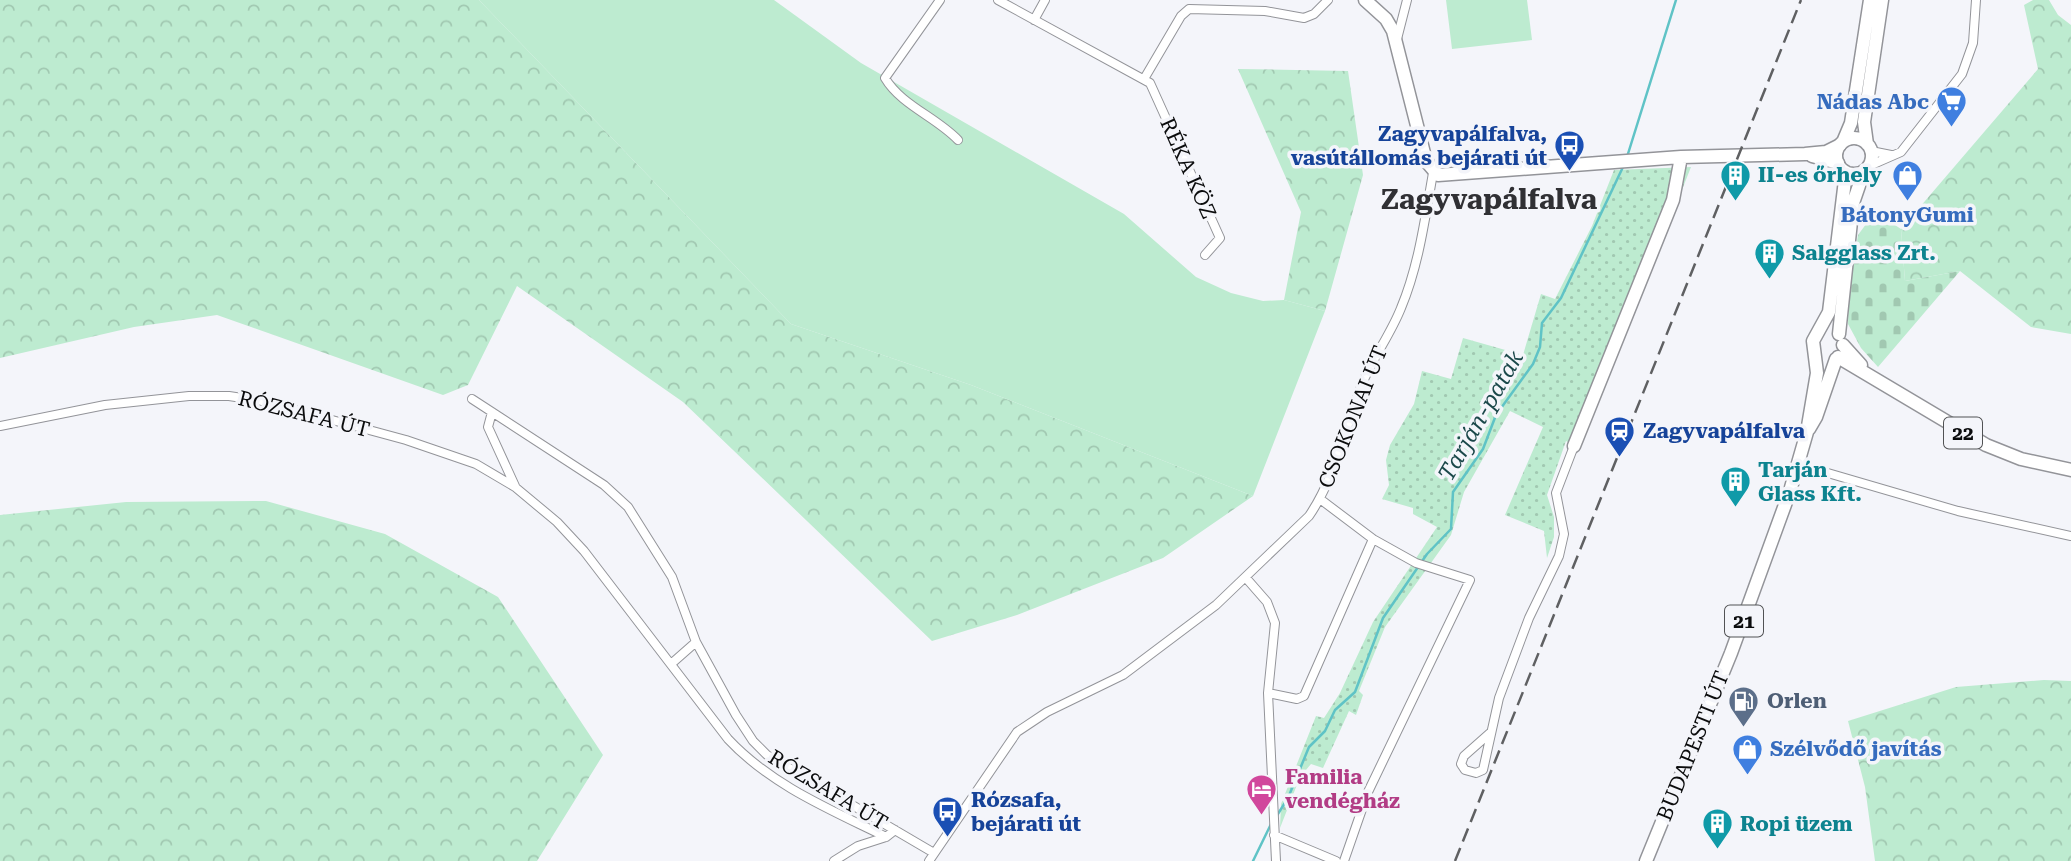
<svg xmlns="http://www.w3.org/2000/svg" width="2071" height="861" viewBox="0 0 2071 861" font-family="'Roboto Serif',serif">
<defs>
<pattern id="grass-dots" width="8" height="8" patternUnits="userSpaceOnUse" patternTransform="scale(1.75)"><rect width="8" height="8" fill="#bdebd0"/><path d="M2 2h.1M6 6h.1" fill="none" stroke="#a1c8b1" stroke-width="1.8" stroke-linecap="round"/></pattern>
<pattern id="forest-crowns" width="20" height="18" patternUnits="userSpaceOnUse" patternTransform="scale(1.75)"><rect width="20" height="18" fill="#bdebd0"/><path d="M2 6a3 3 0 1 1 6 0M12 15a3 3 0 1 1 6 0" fill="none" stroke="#a1c8b1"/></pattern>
<pattern id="cemetery-stones" width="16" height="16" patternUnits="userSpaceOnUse" patternTransform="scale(1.75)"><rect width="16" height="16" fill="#bdebd0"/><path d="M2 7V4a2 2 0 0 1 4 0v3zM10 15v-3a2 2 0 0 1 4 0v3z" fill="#a1c8b1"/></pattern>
</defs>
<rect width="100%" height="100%" fill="#f4f5fa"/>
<!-- grass -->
<path fill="url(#grass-dots)" d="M1691 167 1580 449 1566 441 1547 495 1554 517V537L1547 558 1544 531 1505 515 1543 427 1510 411 1464 492 1451 535 1385 627 1359 691 1363 695 1356 715 1349 711 1323 768 1311 764 1300 777 1280 828 1281 804 1316 716 1324 718 1340 693 1373 622 1437 527 1413 514V508L1382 499 1389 485 1386 460 1390 445 1414 404 1422 371 1451 379 1463 338 1523 355 1541 294 1555 299 1592 226 1614 170Z"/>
<!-- forest -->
<path fill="url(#forest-crowns)" d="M0 0H479L791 324 971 385 1253 496 1163 558 1017 615 932 641 683 402 517 286 468 385 443 395 217 315 134 327 0 358Z
M2033 0H2049L2058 15 2071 25V334L2031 327 1960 271 1905 281 1901 229 2038 69 2024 5Z
M1238 69 1348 71 1363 175 1325 311 1284 300 1301 212Z
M266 501 385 534 498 597 603 755 537 861H0V515L126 502Z
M2044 680 2071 681V861H1875L1865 787 1848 721 1956 687Z"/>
<!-- cemetery -->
<path fill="url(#cemetery-stones)" d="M1875 212 1901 229 1905 281 1960 271 1878 367 1861 348 1848 324 1849 294 1858 235Z"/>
<!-- garden -->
<path fill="#bdebd0" d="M479 0H774L861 63 1124 214 1196 277 1231 293 1263 301 1284 300 1325 311 1253 496 971 385 791 324Z
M1446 0H1527L1532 40 1452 49Z"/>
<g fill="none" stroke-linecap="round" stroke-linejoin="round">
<!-- stream -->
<path stroke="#5fc3c6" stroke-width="2.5" d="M1627 157 1676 0
M1276 817 1288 798 1309 747 1325 731 1335 710 1355 692 1383 618 1427 554 1451 529 1453 492 1483 449 1496 415 1533 364 1540 347 1542 323 1561 298 1623 167
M1253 861 1272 822"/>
<defs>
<path id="street" d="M940 0 885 78C901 105 936 117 958 140
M998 0 1150 83 1220 238 1205 255
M1034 20 1045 0
M1397 39 1407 0
M1144 79 1181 16 1189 9 1265 11 1304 18 1314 14 1328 0
M1871 151 1891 155
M1869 166 1901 152 1962 74 1973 43 1976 0
M472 399 604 485 628 507 672 577 696 642 736 715 753 741 767 755 934 853
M492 412 488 427 515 486
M0 426 105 405 189 396H229L262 401 406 440 476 464 515 487 557 522 584 551 728 739C771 785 829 809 886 837
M1797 464 1958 511 2071 536
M1320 499 1373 539 1416 563 1470 580 1368 792 1344 861
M1246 578 1267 602 1275 623 1268 693 1276 861
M671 664 696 642
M1268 693 1297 699 1304 696 1373 539
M1490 733 1464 756 1461 764 1465 770 1476 773 1483 770 1499 698 1529 618 1559 556 1564 534 1556 493 1574 446
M1274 835 1336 861
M834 861 858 846 886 837 895 830
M929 861 1017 732 1047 712 1123 675 1216 605 1309 516C1335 478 1344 432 1360 389 1371 360 1390 336 1401 308 1419 265 1425 218 1433 173"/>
<path id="secondary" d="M1365 0 1386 19 1393 31 1426 161 1438 175 1681 157 1805 154 1826 152 1840 145
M1812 156 1838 163
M1574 446 1673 200 1681 157"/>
<path id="primary" d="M1836 156a18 18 0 1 1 36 0a18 18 0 1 1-36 0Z
M1843 142 1851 123 1870 0
M1867 144 1864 122 1882 0
M1839 334 1853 203 1864 171
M1843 345 1861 365
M1838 357 1986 445 2021 459 2071 470
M1809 429 1816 417 1836 359
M1646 861 1731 653 1790 491 1807 432 1817 373 1813 341 1829 312 1846 172"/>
</defs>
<!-- street casing -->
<use href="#street" stroke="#939499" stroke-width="10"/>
<!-- secondary casing -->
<use href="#secondary" stroke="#939499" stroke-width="15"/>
<!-- primary casing -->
<use href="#primary" stroke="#939499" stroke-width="15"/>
<!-- street -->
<use href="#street" stroke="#fff" stroke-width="8"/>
<!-- secondary -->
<use href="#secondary" stroke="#fff" stroke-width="12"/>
<!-- primary -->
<use href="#primary" stroke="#fff" stroke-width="12"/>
<!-- rail -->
<path stroke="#5f6062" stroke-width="2.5" stroke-dasharray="14 7" stroke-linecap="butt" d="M1455 861 1801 0"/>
</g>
<!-- icons -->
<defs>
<symbol id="supermarket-pin" viewBox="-11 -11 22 30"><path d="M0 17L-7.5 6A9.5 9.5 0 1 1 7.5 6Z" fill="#3f7fe0" stroke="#f4f5fa"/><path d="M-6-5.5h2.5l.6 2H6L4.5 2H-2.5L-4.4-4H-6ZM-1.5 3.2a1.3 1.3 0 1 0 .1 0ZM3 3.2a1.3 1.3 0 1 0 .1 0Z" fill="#fff"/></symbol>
<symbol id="bus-pin" viewBox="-11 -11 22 30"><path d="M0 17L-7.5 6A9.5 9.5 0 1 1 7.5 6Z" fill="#1a4fb4" stroke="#f4f5fa"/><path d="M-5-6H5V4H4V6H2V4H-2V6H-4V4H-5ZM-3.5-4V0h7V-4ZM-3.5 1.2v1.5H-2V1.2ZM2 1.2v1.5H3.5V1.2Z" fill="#fff"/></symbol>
<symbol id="building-pin" viewBox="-11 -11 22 30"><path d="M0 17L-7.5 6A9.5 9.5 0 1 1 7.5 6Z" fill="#0f9aa8" stroke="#f4f5fa"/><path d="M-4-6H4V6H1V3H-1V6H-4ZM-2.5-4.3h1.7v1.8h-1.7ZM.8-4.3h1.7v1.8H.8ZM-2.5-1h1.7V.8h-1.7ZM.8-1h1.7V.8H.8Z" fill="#fff"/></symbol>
<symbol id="shop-pin" viewBox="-11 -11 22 30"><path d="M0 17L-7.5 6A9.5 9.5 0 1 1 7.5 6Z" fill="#3f7fe0" stroke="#f4f5fa"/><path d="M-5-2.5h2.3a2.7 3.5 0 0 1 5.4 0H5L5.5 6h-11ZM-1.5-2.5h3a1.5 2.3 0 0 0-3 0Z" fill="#fff"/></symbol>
<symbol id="station-pin" viewBox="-11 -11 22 30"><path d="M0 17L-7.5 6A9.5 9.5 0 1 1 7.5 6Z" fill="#1a4fb4" stroke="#f4f5fa"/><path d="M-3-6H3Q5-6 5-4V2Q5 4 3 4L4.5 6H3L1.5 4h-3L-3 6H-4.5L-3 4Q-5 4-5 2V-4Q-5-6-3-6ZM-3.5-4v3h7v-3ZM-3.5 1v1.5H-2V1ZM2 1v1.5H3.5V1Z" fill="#fff"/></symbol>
<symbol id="fuel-pin" viewBox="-11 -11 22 30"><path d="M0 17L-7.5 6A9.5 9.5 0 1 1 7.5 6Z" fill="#5c6f8a" stroke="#f4f5fa"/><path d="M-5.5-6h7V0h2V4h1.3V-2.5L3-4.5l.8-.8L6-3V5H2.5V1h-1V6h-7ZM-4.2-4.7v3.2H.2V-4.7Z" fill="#fff"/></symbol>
<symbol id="hotel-pin" viewBox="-11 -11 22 30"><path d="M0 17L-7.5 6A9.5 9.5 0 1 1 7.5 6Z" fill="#d1479c" stroke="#f4f5fa"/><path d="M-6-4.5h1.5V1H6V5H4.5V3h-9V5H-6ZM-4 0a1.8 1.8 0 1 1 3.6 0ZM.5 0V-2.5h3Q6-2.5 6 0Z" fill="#fff"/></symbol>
</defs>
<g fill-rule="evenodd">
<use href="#supermarket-pin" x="1934" y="84" width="35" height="47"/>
<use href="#bus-pin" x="1552" y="128" width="35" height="47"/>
<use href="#building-pin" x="1718" y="158" width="35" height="47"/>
<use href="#shop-pin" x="1890" y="158" width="35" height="47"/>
<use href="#building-pin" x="1752" y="236" width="35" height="47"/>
<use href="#station-pin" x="1602" y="414" width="35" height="47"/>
<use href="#building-pin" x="1718" y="464" width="35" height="47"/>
<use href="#fuel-pin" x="1726" y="684" width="35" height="47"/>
<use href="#shop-pin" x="1730" y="732" width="35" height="47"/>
<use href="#hotel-pin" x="1244" y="772" width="35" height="47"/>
<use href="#bus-pin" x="930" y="794" width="35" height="47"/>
<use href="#building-pin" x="1700" y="806" width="35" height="47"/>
</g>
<g text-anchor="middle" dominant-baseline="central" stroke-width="7" stroke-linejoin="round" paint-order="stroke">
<!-- shield labels -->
<g fill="#f4f5fa" stroke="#515254" stroke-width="2">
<rect x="1944" y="417.5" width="38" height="31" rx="5"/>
<rect x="1725" y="605.5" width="38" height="31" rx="5"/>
</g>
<g font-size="19" font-weight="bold" fill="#0b0c0d">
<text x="1963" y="433">22</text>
<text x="1744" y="621">21</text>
</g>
<!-- shop labels -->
<g font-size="21" font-weight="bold" fill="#366cbe" stroke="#f4f5fa" text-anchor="end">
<text x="1929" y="102">Nádas Abc</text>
<text x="1907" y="215" text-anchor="middle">BátonyGumi</text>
<text x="1770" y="749" text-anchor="start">Szélvődő javítás</text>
</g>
<!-- transit labels -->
<g font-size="21" font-weight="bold" fill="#164399" stroke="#f4f5fa" text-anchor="start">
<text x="1547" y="134" text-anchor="end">Zagyvapálfalva,<tspan x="1547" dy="24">vasútállomás bejárati út</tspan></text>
<text x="1643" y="431">Zagyvapálfalva</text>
<text x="971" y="800">Rózsafa,<tspan x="971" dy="24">bejárati út</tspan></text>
</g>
<!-- street labels -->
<g font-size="21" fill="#0b0c0d" stroke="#f4f5fa">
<text transform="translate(1188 168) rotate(66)">RÉKA KÖZ</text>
<text transform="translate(304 414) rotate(14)">RÓZSAFA ÚT</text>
<text transform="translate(1353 417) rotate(-68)">CSOKONAI ÚT</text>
<text transform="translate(1693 746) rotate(-68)">BUDAPESTI ÚT</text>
<text transform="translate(828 790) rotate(31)">RÓZSAFA ÚT</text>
</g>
<!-- culture labels -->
<g font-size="21" font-weight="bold" fill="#0d838f" stroke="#f4f5fa" text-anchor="start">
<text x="1758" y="175">II-es őrhely</text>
<text x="1792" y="253">Salgglass Zrt.</text>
<text x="1758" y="470">Tarján<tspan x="1758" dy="24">Glass Kft.</tspan></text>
<text x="1740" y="824">Ropi üzem</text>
</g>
<!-- service labels -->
<g font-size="21" font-weight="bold" fill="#4e5e75" stroke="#f4f5fa" text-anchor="start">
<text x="1767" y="701">Orlen</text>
</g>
<!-- hotel labels -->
<g font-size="21" font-weight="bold" fill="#b23c85" stroke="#f4f5fa" text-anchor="start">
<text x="1285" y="777">Familia<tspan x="1285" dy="24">vendégház</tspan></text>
</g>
<!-- water labels -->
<g font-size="23" font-style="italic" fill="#1b484a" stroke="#f4f5fa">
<text transform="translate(1481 416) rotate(-60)">Tarján-patak</text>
</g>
<!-- district labels -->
<g font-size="28" font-weight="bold" fill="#303034" stroke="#f4f5fa">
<text x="1489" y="199">Zagyvapálfalva</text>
</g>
</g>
</svg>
